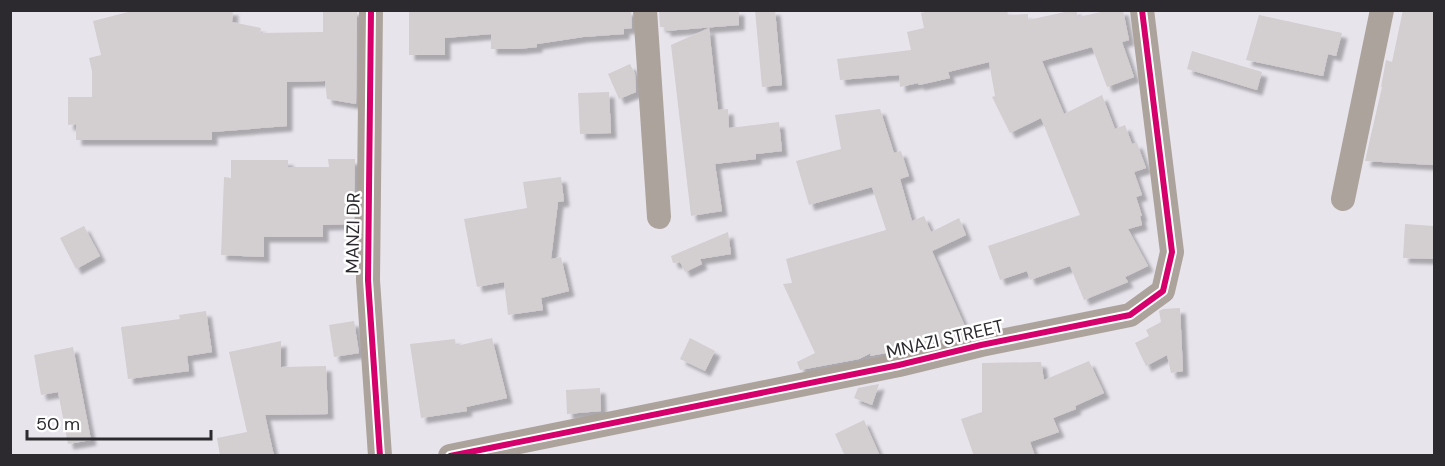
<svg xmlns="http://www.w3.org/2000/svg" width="1445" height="466" viewBox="0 0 1445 466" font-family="'DM Sans',sans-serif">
<defs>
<filter id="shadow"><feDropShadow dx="5.5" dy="5.5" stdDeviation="1.5" flood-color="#0004"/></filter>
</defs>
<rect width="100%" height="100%" fill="#e8e4ec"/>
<!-- building -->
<path fill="#d3cecf" filter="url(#shadow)" d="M136 10H233L232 22 261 28 260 33 323 32V10H357L356 104 327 99 325 81 287 82V126L212 132V140H76V124L68 125V97H92V71L89 58 101 55 93 21Z
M409 10H631L632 28 624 29V34L583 37 537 44V47L518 49H491V34L445 38V55H409Z
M659 10H739V25L665 31V27H660Z
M755 10H775L782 85 762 87Z
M933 10H1007L1008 15 1028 14V20L1074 10H1076L1078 17 1110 10H1123L1129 40 1122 42 1134 77 1107 87 1092 47 1042 61 1064 114 1102 95 1115 129 1125 125 1132 144 1137 143 1146 168 1134 172 1142 195 1136 197 1142 216H1140L1142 225 1128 229 1148 266 1125 277 1128 282 1084 300 1070 266 1030 280 1027 271 1000 280 988 246 1080 215 1041 118 1010 133 992 97 995 96 989 62 948 72 950 78 919 85 918 83 900 87 899 75 840 80 837 59 911 50 907 32 924 28 921 13Z
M1403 10H1434L1433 165 1365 161 1382 87H1381L1386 60 1392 62Z
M1259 15 1342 33 1336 56 1328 54 1323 76 1246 60Z
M709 28 718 110 728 109 729 128 779 122 782 151 756 154V159L715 164 722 211 691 216 671 45Z
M1192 51 1262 72 1257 90 1187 69Z
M630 64 635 74 636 92 619 99 608 74Z
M609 92 611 133 580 134 578 93Z
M880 109 894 153 901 151 909 176 900 179 912 221 924 216 931 232 959 218 966 235 932 251 967 331 953 337 920 345 917 339 891 352 870 356 871 353 859 359 800 370 797 362 815 353 783 284 792 283 786 259 886 230 872 187 809 205 796 161 841 149 835 115Z
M328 159H355L354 224 323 225V237H264V257L221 255 224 177 231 178V160H288V167H329Z
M561 177 564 201 558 202 551 259 561 257 569 291 541 298 543 310 508 315 504 282 477 287 464 219 527 208 523 182Z
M1405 224 1434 226 1433 259 1403 258Z
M84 226 100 256 76 269 60 238Z
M728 232 731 254 700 259 702 264 685 272 680 262 673 263 671 256Z
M1180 308 1183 371 1171 373 1167 355 1146 366 1135 343 1149 336 1146 330 1161 322 1159 311 1163 309Z
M206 311 212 352 187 356 189 371 128 379 121 327 180 319 179 315Z
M354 321 359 353 334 357 329 325Z
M492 338 507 398 466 407 467 411 421 418 410 344 455 339 456 346Z
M690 338 715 351 705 371 680 359Z
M281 341V367L326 366 328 414 265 415 274 456H220L217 438 247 432 229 352Z
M73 347 91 440 68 444 58 392 41 395 34 355Z
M1089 361 1104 393 1075 406 1076 409 1053 418 1059 432 1030 442 1035 456H974L961 419 982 412V363L1041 362 1044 380Z
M879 384 872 405 854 398 858 388Z
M600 388 601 411 567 414 566 390Z
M864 420 880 456H845L835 434Z"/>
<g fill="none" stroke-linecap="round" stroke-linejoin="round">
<!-- street -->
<path stroke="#aca39c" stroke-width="24" d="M371 10 368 280 380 456
M645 10 659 217
M1343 199 1382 10
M450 456 899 365 981 345 1130 315 1163 291 1172 252 1142 10"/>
<defs>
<path id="cycleway" d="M371 10 368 280 380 456
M450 456 899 365 981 345 1130 315 1163 291 1172 252 1142 10"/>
</defs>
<!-- cycleway casing -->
<use href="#cycleway" stroke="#fff" stroke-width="10"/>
<!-- cycleway -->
<use href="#cycleway" stroke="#d6006c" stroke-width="6"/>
</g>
<g text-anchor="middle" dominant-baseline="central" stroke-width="5" stroke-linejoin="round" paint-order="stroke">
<!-- street labels -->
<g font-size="18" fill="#2d2a2f" stroke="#fff">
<text transform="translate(353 233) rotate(-89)">MANZI DR</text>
<text transform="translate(945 339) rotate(-13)">MNAZI STREET</text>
</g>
</g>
<!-- border -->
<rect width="1445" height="466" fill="none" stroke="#2d2a2f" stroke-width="24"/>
<!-- scale -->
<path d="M27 430v9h184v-9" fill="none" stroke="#2d2a2f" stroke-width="3"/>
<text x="36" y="430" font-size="18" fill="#2d2a2f" stroke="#ffffff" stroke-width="4.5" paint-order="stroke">50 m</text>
</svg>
